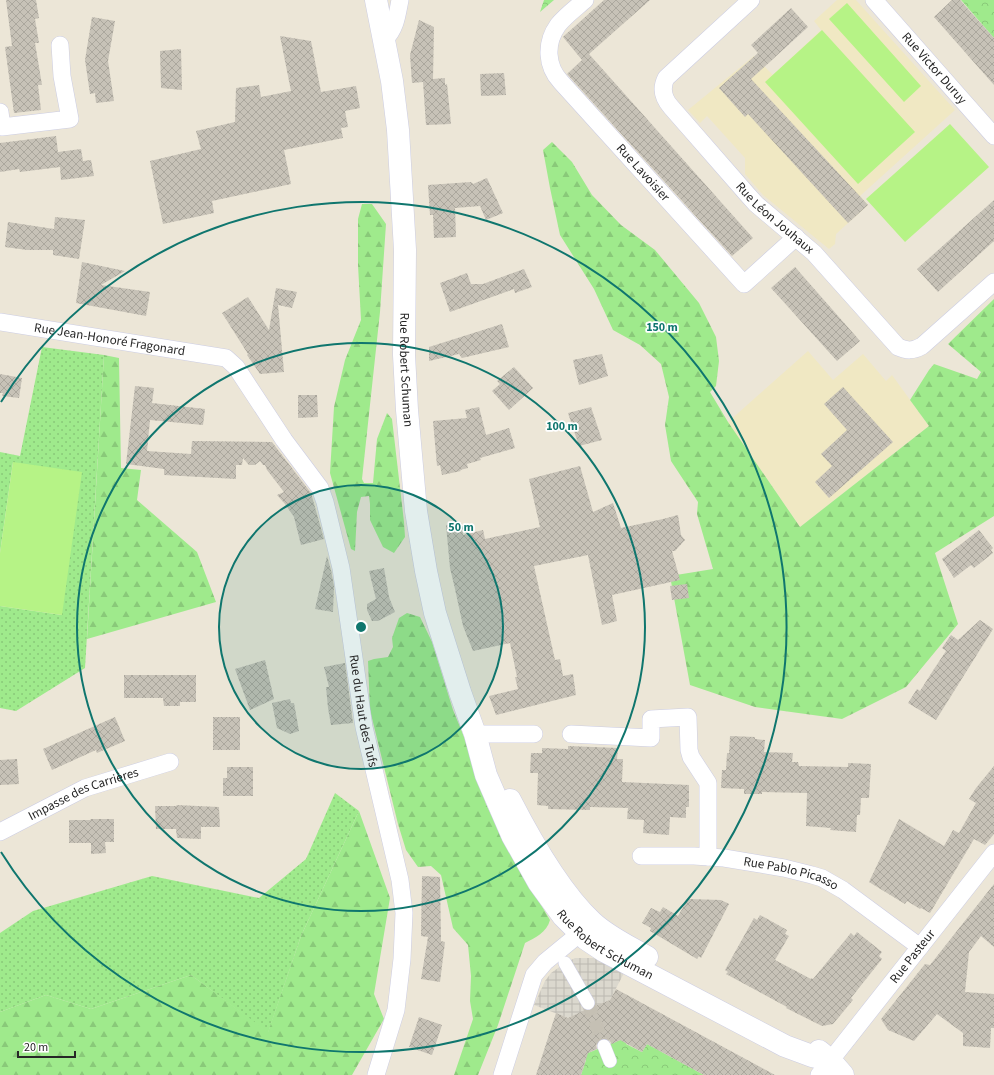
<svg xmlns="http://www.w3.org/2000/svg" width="994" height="1075" viewBox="0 0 994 1075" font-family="'Source Sans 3',sans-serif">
<defs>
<pattern id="grass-dots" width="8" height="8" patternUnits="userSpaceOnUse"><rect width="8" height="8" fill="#9fea8c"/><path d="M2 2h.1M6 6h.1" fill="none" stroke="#89c979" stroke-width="1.8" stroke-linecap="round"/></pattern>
<pattern id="forest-firs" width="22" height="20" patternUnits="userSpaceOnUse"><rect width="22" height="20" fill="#9fea8c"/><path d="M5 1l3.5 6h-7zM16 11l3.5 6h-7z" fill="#89c979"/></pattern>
<pattern id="park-crowns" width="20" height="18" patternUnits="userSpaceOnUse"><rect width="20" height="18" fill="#9fea8c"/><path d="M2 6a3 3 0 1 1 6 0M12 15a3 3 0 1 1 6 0" fill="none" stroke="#89c979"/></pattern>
<pattern id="plaza-grid" width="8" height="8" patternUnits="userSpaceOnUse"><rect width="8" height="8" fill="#dbd8ce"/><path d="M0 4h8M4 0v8" fill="none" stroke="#bcb9b1"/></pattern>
<pattern id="building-cross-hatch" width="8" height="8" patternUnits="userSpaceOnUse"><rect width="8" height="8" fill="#c7c2b7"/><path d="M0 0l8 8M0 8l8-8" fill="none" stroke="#aba79d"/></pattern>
</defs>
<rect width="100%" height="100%" fill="#ece6d7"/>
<!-- education -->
<path fill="#f0e8c3" d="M837 0H856L955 110 860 196 868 205 836 234 835 244 829 249 763 195 745 174V158L707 116 700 123 688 110 754 56 773 75 821 30 814 21Z
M808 351 833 380 863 354 886 381 892 375 929 426 800 527 728 422Z"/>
<!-- grass -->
<path fill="url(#grass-dots)" d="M42 347 104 355 85 668 16 711 0 708V606L62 615 13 462 0 553V452L20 456Z
M335 793 359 811 301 936 268 1033 191 975 91 1009 46 995 0 1012V933L33 911 152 876 259 898 306 859Z"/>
<!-- forest -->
<path fill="url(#forest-firs)" d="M552 142 572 162 592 195 621 225 655 250 699 303 716 337 719 361 716 386 710 392 728 422 800 527 929 426 910 400 929 370 934 364 977 379 981 372 948 344 994 299V516L935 553 958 624 906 687 842 719 755 707 690 685 670 576 713 569 697 514 698 502 671 461 665 425 669 397 661 364 640 345 613 330 594 289 560 235 550 188 543 150Z
M362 204H372L386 224 380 312 362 479 364 483H373L377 439 387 413 392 419 404 522 405 537 394 553 383 547 370 520V504L369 496 361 497 357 512 355 551 351 549 330 473 334 407 345 360 361 320 358 265V219Z
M104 355 119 358 121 468 141 470 137 500 197 552 216 602 87 639Z
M407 613 420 617 432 642 453 710 472 756 486 804 508 849 550 920C547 932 535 938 525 943L498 1025 478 1075H454L473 1019 470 1001 471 976 468 945 453 928 441 875 431 866 418 867 406 850 398 824 370 710 368 661 374 659 388 657 393 647 392 638 399 618Z
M359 811 390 898 374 994 384 1019 352 1075H0V1012L46 995 91 1009 191 975 268 1032 301 936Z"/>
<!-- park -->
<path fill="url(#park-crowns)" d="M544 0H554L540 12Z
M961 0H994V38Z
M630 1036 626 1044 642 1052 647 1044 704 1075H581L586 1060 578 1057Z"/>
<!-- pitch -->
<path fill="#b6f386" d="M847 3 921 86 904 102 829 19Z
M822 30 915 132 858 184 765 82Z
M950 124 989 167 905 242 866 199Z
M13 462 82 472 62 615 0 606V553Z"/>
<!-- plaza -->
<path fill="url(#plaza-grid)" d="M575 958H596L625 971 610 1000 568 1018 534 1005 545 981 551 973 565 963Z"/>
<!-- building -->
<path fill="url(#building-cross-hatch)" d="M6 0H36L39 18 35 19 39 43H35L42 85H38L41 110 14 113 5 47 12 46Z
M604 0H650L589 54 753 238 732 256 567 74 582 60 563 37Z
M952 0H960L994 38V85L934 17Z
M791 8 808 27 751 79 868 205 848 223 748 114 745 117 719 88 758 53 751 45Z
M92 17 115 21 108 61 114 101 96 103 95 93 90 94 85 60Z
M419 20 434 27 433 79 445 78V85L447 84 451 124 426 125 423 82 412 83 410 55Z
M280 36 311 41 321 92 356 86 360 108 345 111 348 127 341 128 343 138 284 150 291 184 212 201 214 213 163 224 150 161 201 149 196 131 235 122 236 88 259 85 261 97 291 91Z
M181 49 182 90 161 88 160 51Z
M504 73 506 95 481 96 480 74Z
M56 136 58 152 81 149 83 161 91 160 94 176 61 180 60 167 20 172 19 169 0 172V143Z
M487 178 503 213 486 220 480 206 455 208 456 237 434 238 433 215H430L428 185 471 182 473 184Z
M994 200V241L938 292 917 269Z
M55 217 85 220 79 259 53 255V250H27L5 247 8 222 54 229Z
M82 262 125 271 101 285 150 292 146 316 76 303Z
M795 267 860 341 837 361 771 288Z
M524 269 532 287 515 293 514 289 450 312 440 283 467 273 471 284H483Z
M276 288 297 292 292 308 278 305 284 372 260 374 247 355 248 354 222 313 248 297 269 330Z
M502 324 509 347 462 358 459 354 429 361V347Z
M602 354 608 376 579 385 573 360Z
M514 367 533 388 509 410 492 391 500 384 497 381Z
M0 374 22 378 19 398 2 396 3 393H0Z
M135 386 154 388 152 403 205 409 203 425 150 420 147 451 191 454 192 441 272 442 311 493 324 539 301 545 294 517 285 504 277 495 284 492 267 470 265 465H263L260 461 255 465H249L243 458 242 465H236V479L164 475V469L126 464Z
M843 387 893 442 829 498 815 482 832 466 821 454 847 430 824 404Z
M298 395H317L318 417 298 418Z
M479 407 486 435 509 428 515 448 480 458 481 460 467 464 468 468 460 470 461 471 442 475 440 465 437 466 433 421 467 418 465 410Z
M591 407 602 440 579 446 568 413Z
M580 466 593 512 613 503 621 528 663 519 678 515 681 535 685 540 675 551H672L680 580 612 595 617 621 602 625 588 555 534 566 555 660 560 659 563 676 573 674 576 695 496 715 489 696 518 689 515 677H517L510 643 473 651 463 626 455 589 450 568 446 525 462 523 463 535 483 530 485 539 540 527 529 479Z
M979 530 993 548 991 550 993 553 974 568 971 565 954 578 942 559Z
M327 556 331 570 334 586 333 612 315 609Z
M384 568 389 597 395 612 378 621H372L367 610V604L376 599 369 571Z
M687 584 689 598 672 600 670 586Z
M980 620 993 629 936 720 908 703 917 689 920 691 934 669 946 651 942 648 951 635 958 640Z
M265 660 274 699 250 710 235 669Z
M345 663 353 723 331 725 328 708 326 687H329L324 667Z
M124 675H196V702H180V706H164L163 698H124Z
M290 699 291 703H294L299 731 290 734 277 728 272 703Z
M115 717 125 741 97 753 96 750 52 770 43 749Z
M213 717H240V750H213Z
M730 736 755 737V739L765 740 764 752 793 753 792 762H798L799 766 848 767V763L871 764 869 798H861L860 815H857L856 832 830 830 831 828 806 826 807 793 762 792V794H744V789L721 788 722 770H726L727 753H729Z
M568 746 618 748 617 759H623L622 782 689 785V807H686V818L670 817 669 835 643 833 644 820 627 819 628 808 590 807V810L548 809V806L537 805 538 773H530L531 753H542V748L568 749Z
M17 759 19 784 0 785V760Z
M994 766V834L985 845 974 839 930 913 921 908 920 909 907 901 905 904 869 882 899 819 944 846 953 830 959 833 976 803 969 799 976 788Z
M227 767H253V796H223V778H227Z
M176 805 219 807 220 827H201V839L177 838 176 829H156L155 806H177Z
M90 819H114V842H105L106 853 91 854V843H69V820H91Z
M422 876 440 877 441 941 445 942 440 982 421 979 428 937 421 936Z
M994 884V947L981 936 969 952 965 992 994 994V1028H991L990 1048 963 1046V1033L937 1014 914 1041 888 1030 881 1019 925 964 930 965Z
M688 899 721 900 729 904 701 958 699 956 697 959 650 931 651 928 642 923 651 908 660 912 663 907 678 916Z
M760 915 787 930 785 934 789 936 775 960 811 979V978L813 979 851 933 854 936 857 932 882 952 879 956 882 959 851 998 853 1000 833 1024 822 1026 786 1008 787 1007 726 974 728 972 725 970 754 918 757 920Z
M616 989 690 1029 775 1075H704L647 1044 642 1052 620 1040 612 1044 609 1040 605 1038 601 1039 598 1041 596 1045 597 1049 588 1053 581 1075H536L556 1013 568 1018 585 1010H592L595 1006 610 1000Z
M419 1017 442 1025 432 1055 409 1047Z"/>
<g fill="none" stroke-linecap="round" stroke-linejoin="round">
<!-- pedestrian-tunnel -->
<path stroke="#c5c0b4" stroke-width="13" stroke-dasharray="13 6" stroke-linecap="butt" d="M588 1003 604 1046"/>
<defs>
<path id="pedestrian" d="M565 963 588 1003
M604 1046 610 1061"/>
<g id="minor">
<path id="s1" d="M585 0C576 8 565 16 558 25 545 43 546 66 561 82L744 284 796 237"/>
<path id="s2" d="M751 0 666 78C661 88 663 98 671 107L747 194 756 204 814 253 898 347C907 351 913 351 922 346L994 282"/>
<path id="s3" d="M874 0 994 136"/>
<path d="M385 39C396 28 397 15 400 0"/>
<path d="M0 112 2 127 70 119 62 76 60 45"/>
<path id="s4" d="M0 322 226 358 236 367 284 440 320 488 325 502 341 568 364 727 400 880 404 913 402 959 396 1010 376 1075"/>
<path d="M475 734H534"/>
<path d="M571 734 651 738V719L688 717 689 750 691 757 708 783V857"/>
<path id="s5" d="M0 832 85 788 170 762"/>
<path id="s6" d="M641 856H694L724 858 784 868 812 875 822 878 843 890 920 947"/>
<path d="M502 1075 534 975 545 962 590 925"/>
<path id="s7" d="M819 1075 994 853"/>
</g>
<g id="secondary">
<path id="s8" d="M376 0 392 81 398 130 405 250 404 355 407 410 416 511 426 571 435 613 460 692 475 734 486 775 512 835 539 883 563 916 586 939 604 951 785 1046 812 1056 830 1060"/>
<path d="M510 800C530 839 561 893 592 922 608 937 628 946 647 957"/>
<path d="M819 1051 830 1060 843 1075"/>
</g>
</defs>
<!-- pedestrian casing -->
<use href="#pedestrian" stroke="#cccde3" stroke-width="14"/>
<!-- minor casing -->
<use href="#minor" stroke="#cccde3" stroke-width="18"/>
<!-- secondary casing -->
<use href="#secondary" stroke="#cccde3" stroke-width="23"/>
<!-- pedestrian -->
<use href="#pedestrian" stroke="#fff" stroke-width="13"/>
<!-- minor -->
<use href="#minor" stroke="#fff" stroke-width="17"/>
<!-- secondary -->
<use href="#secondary" stroke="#fff" stroke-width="22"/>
</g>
<!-- distance rings -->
<circle cx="361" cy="627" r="142" fill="#0f766e" fill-opacity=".12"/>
<g fill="none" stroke="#0f766e" stroke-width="2">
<circle cx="361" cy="627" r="142"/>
<circle cx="361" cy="627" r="284"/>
<path d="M1 402A425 425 0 1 1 1 852"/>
</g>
<g text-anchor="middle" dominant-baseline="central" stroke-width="3.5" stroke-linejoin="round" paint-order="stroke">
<!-- street labels -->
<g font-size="13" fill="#272727" stroke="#fff">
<text stroke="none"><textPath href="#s3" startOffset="91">Rue Victor Duruy</textPath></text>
<text stroke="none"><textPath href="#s1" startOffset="221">Rue Lavoisier</textPath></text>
<text stroke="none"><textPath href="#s2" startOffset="299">Rue Léon Jouhaux</textPath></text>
<text stroke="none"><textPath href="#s4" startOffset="111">Rue Jean-Honoré Fragonard</textPath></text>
<text stroke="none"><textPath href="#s8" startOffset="372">Rue Robert Schuman</textPath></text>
<text stroke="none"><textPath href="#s4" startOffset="617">Rue du Haut des Tufs</textPath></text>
<text stroke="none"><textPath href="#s5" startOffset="92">Impasse des Carrières</textPath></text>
<text stroke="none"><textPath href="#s6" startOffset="152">Rue Pablo Picasso</textPath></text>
<text stroke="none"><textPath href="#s8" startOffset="1000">Rue Robert Schuman</textPath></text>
<text stroke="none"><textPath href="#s7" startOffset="151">Rue Pasteur</textPath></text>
</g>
</g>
<circle cx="361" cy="627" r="6" fill="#0f766e" stroke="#fff" stroke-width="2"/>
<g font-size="12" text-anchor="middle" font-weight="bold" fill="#0f766e" stroke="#fff" stroke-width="3.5" stroke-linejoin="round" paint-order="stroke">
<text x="662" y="331">150 m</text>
<text x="562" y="430">100 m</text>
<text x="461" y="531">50 m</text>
</g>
<!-- scale -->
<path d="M18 1051v6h57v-6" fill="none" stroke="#272727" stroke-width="2"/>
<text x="24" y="1051" font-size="12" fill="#272727" stroke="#ffffff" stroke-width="3" paint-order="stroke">20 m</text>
</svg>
